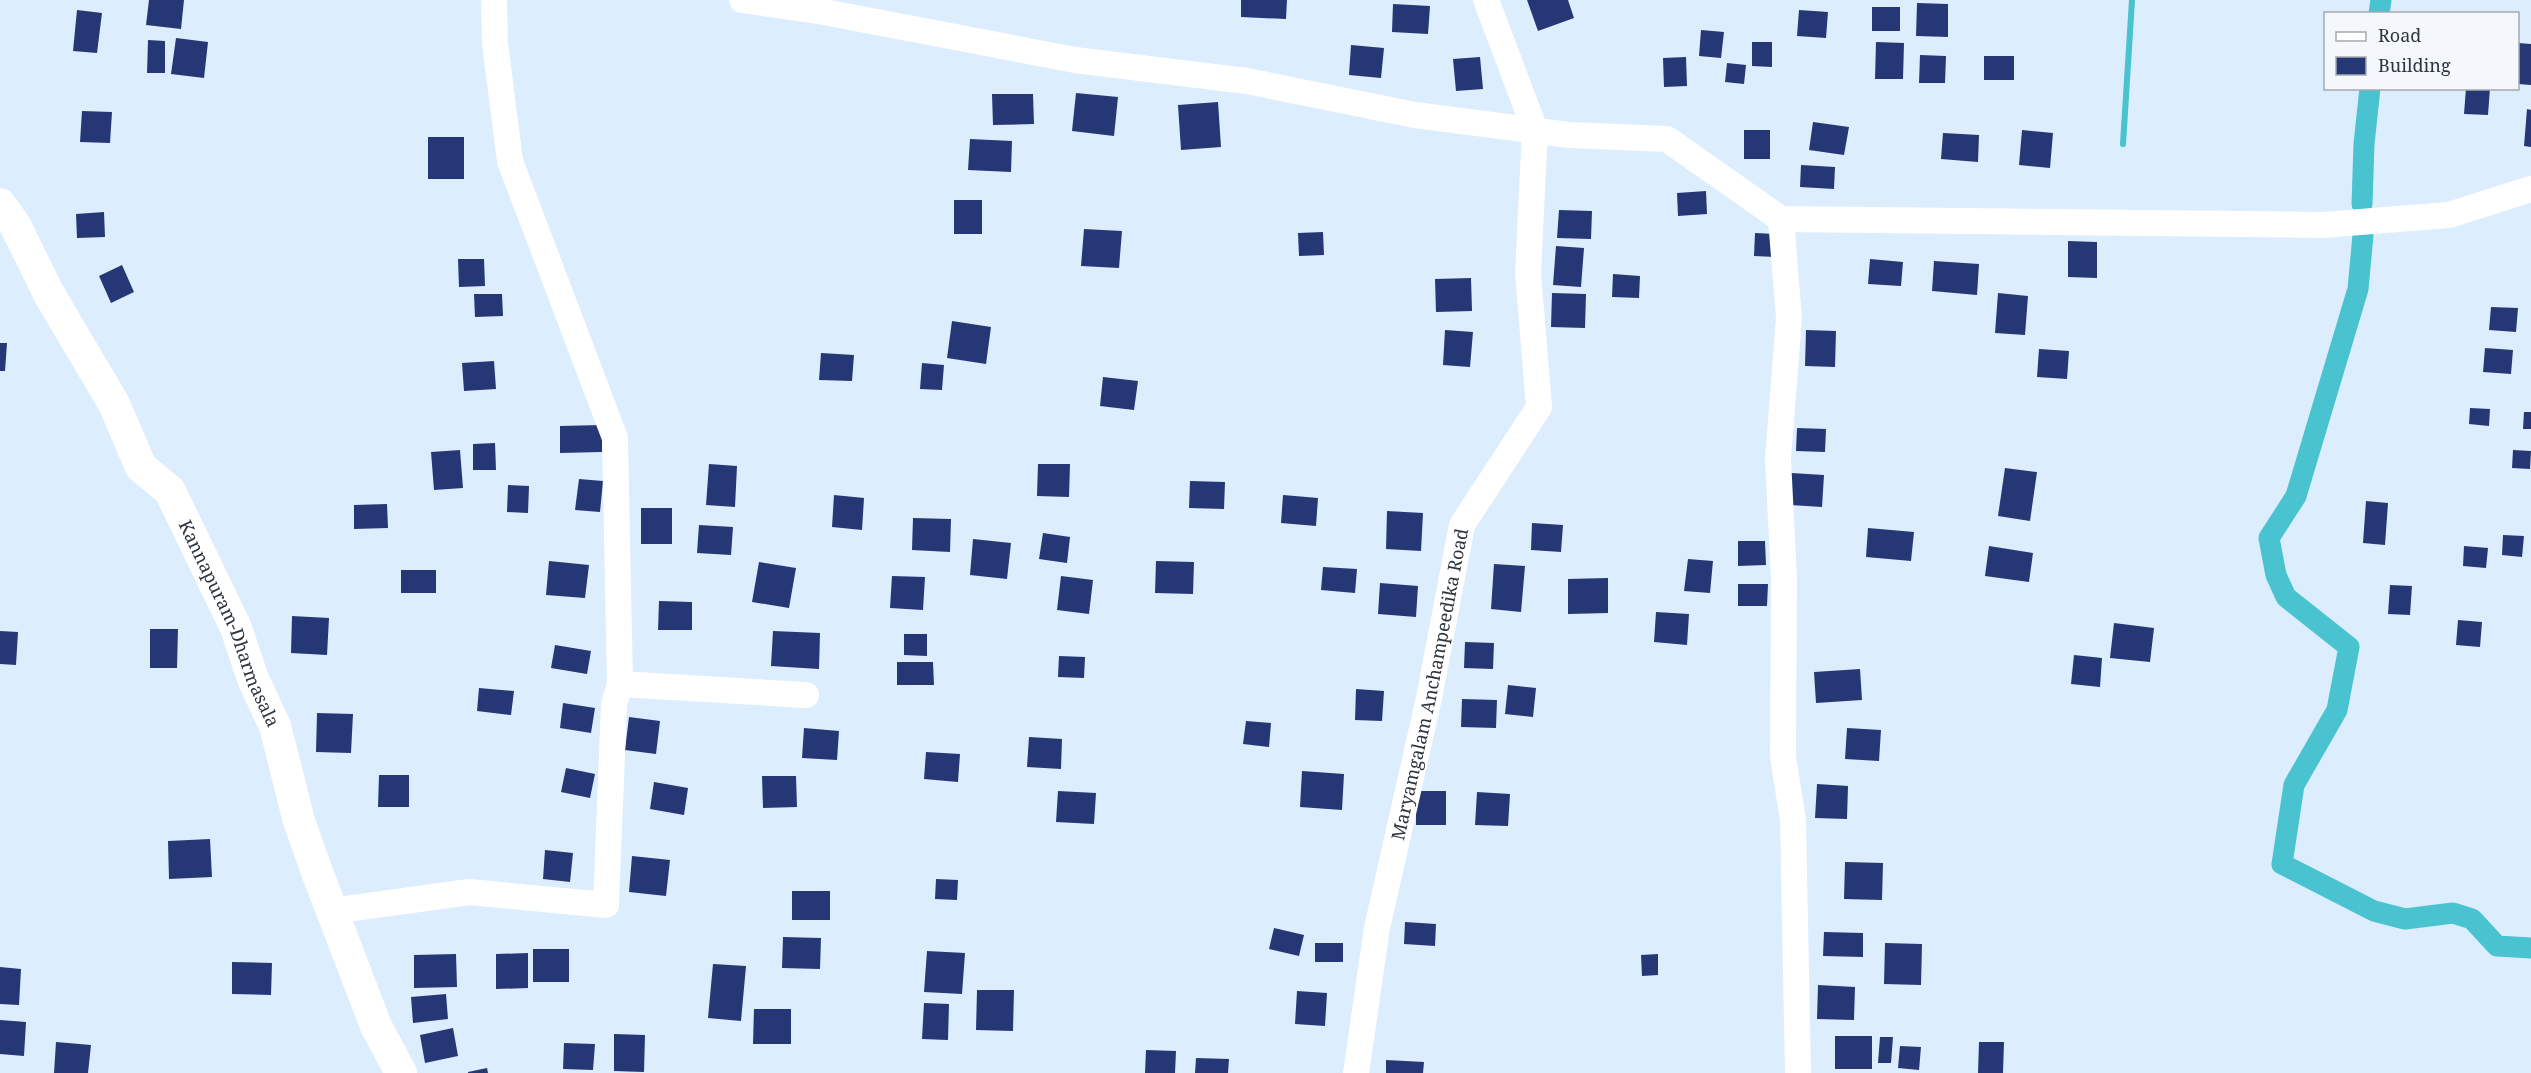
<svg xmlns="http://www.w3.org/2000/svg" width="2531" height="1073" viewBox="0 0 2531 1073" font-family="'Noto Serif',serif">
<rect width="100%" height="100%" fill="#dcedfd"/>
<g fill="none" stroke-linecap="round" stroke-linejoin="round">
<!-- stream -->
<path stroke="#48c3cf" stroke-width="6" d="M2123 144 2132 0"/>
<!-- canal -->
<path stroke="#48c3cf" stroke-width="21" d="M2379 14 2381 0
M2362 204 2364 144 2370 88
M2363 235 2358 289 2296 496 2269 538 2276 575 2286 597 2349 647 2337 710 2294 785 2282 864 2374 911 2405 919 2453 913 2472 919 2497 946 2531 948"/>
</g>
<!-- building -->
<path fill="#263775" d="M149 0H184L181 29 146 25Z
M1241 0H1287L1286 19 1241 17Z
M1527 0H1568L1574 18 1538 31Z
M1917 3 1948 4V37L1916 36Z
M1393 4 1430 6 1428 34 1392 32Z
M1872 7H1900V31H1872Z
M77 10 102 13 97 53 73 51Z
M1799 10 1828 12 1826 38 1797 36Z
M1701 30 1724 32 1721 58 1699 56Z
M176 38 208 42 204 78 171 74Z
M148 40 165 41V73H147Z
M1752 42H1772V67L1752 66Z
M1876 42 1904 43 1903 79H1875Z
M2518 43 2531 44V85L2518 84Z
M1351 45 1384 48 1381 78 1349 75Z
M1920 55 1946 56 1945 83H1919Z
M1984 56H2014V80H1984Z
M1480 57 1483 89 1456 91 1453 59Z
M1686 57 1687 86 1664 87 1663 58Z
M1727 63 1746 65 1744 84 1725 82Z
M2466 88H2490L2488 115 2464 114Z
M1076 93 1118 97 1114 136 1072 131Z
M992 94H1033L1034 124 993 125Z
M1218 102 1221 147 1181 150 1178 105Z
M2527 109 2531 110V147L2524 146Z
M82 111 112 112 110 143 80 142Z
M1813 122 1849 127 1844 155 1809 150Z
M1744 130H1770V159H1744Z
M2022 130 2053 133 2050 168 2019 165Z
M1943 133 1979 135 1978 162 1941 159Z
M428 137H464V179H428Z
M970 139 1012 141 1011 172 968 170Z
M1801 165 1835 167 1834 189 1800 187Z
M1706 191 1707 214 1678 216 1677 193Z
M954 200H982V234H954Z
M1559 210 1592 211 1591 239 1557 238Z
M104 212 105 237 77 238 76 214Z
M1084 229 1122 231 1119 268 1081 266Z
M1323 232 1324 255 1299 256 1298 233Z
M1755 233 1775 234V257L1754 256Z
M2068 241 2097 242V278L2068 277Z
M1556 246 1584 248 1581 287 1553 285Z
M458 259H484L485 286 459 287Z
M1870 259 1903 262 1901 286 1868 284Z
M1934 261 1979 264 1977 295 1932 291Z
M122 265 134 292 111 303 99 276Z
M1613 274 1640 276 1639 298 1612 297Z
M1471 278 1472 311 1436 312 1435 279Z
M1552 293 1586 294 1585 328 1551 327Z
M1998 293 2028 296 2025 335 1995 333Z
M474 294H502L503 316 475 317Z
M2491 307 2518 308 2516 332 2489 330Z
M952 321 991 327 986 364 947 358Z
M1445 330 1473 332 1470 367 1443 365Z
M1806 330 1836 331 1835 367 1805 366Z
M0 343H7L5 371H0Z
M2485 348 2513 350 2511 374 2483 372Z
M2039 349 2069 351 2067 379 2037 377Z
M821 353 854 355 852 381 819 380Z
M494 361 496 389 464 391 462 363Z
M922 363 944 365 942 390 920 389Z
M1103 377 1138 381 1134 410 1100 406Z
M2470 408 2490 409 2489 426 2469 424Z
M2524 412H2531V429H2523Z
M602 425V452L560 453V426Z
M1797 428 1826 429 1825 452 1796 451Z
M495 443 496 470H473V444Z
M460 450 463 488 434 490 431 452Z
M2513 450 2531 451 2530 469 2512 468Z
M709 464 737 466 735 507 706 505Z
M1038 464H1070L1069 497 1037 496Z
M2005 468 2037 472 2030 521 1998 516Z
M1791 473 1824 475 1822 507 1790 505Z
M579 479 603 481 600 512 575 510Z
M1190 481 1225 482 1224 509 1189 508Z
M508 485 529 486 528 513 507 512Z
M834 495 864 498 862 530 832 527Z
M1283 495 1318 498 1316 526 1281 523Z
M2366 501 2388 503 2385 545 2363 543Z
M387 504 388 528 354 529V505Z
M641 508H672V544H641Z
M1387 511 1423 513 1421 551 1386 549Z
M913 518 951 519 950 552 912 550Z
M1532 523 1563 525 1561 552 1531 550Z
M699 525 733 527 731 555 697 553Z
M1868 528 1914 532 1911 561 1866 557Z
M1043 533 1070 537 1067 563 1039 559Z
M2503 535 2524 536 2522 557 2502 555Z
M973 539 1011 543 1007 579 970 575Z
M1738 541H1765L1766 565 1738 566Z
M1989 546 2033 553 2029 582 1985 576Z
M2464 546 2488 548 2486 568 2463 566Z
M1688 559 1713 561 1710 593 1684 591Z
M549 561 589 565 585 598 546 595Z
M1156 561 1194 562 1193 594 1155 593Z
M759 562 796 568 789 608 752 602Z
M1494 564 1525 566 1521 612 1491 609Z
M1323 567 1357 569 1355 593 1321 590Z
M401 570H436V593H401Z
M892 576 925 577 923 610 890 608Z
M1061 576 1093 580 1089 614 1057 610Z
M1608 578V613L1568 614V579Z
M1380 583 1418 586 1416 617 1378 614Z
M1738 584H1768L1767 606H1738Z
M2390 585 2412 586 2410 615 2388 614Z
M659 601 692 602V630H658Z
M1656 612 1689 614 1687 645 1654 642Z
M292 616 329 618 327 655 291 653Z
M2458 620 2482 622 2480 647 2456 645Z
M2114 623 2154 628 2150 662 2110 658Z
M150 629H178L177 668H150Z
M0 631 18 632 16 665 0 664Z
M773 631 820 633 819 669 771 666Z
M904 634H927V656L904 655Z
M1465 642 1494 643 1493 669 1464 668Z
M555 645 591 651 587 674 551 668Z
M2074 655 2102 658 2100 687 2071 684Z
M1059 656 1085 657 1084 678 1058 677Z
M897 662H933L934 685H897Z
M1860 669 1862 700 1816 703 1814 672Z
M1508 685 1536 688 1533 717 1505 714Z
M479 688 514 691 511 715 477 711Z
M1356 689 1384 691 1382 721 1355 720Z
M1462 699 1497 700 1496 728 1461 727Z
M563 703 595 708 591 733 560 728Z
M317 713 353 714 351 753 316 752Z
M629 717 660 721 656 754 625 750Z
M1246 721 1271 723 1269 747 1243 744Z
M804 728 839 731 837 760 802 758Z
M1847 728 1881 730 1879 761 1845 759Z
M1029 737 1062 739 1061 769 1027 767Z
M926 752 960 754 958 782 924 779Z
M566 768 595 774 590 798 561 792Z
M1302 771 1344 774 1342 810 1300 807Z
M379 775H409V807H378Z
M762 776H796L797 807 763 808Z
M654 782 688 788 684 815 650 809Z
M1817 784 1848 786 1847 819 1815 818Z
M1058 791 1096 793 1094 824 1056 822Z
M1416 791H1446V825H1416Z
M1477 792 1510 794 1508 826 1475 825Z
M210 839 212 877 169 879 168 841Z
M545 850 573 853 570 882 543 879Z
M632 856 670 860 666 896 629 892Z
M1845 862 1883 863 1882 900 1844 899Z
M936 879 958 880 957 900 935 899Z
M792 891H830V920H792Z
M1405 922 1436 924 1435 946 1404 944Z
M1274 928 1304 935 1299 956 1269 949Z
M1824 932 1863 933V957L1823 956Z
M783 937 821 938 820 969 782 968Z
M1315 943H1343V962H1315Z
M1885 943 1922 944 1921 985 1884 984Z
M533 949H569V982H533Z
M927 951 965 953 962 994 924 992Z
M528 953V988L496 989V954Z
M456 954 457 987 414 988V955Z
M1658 954V975L1642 976 1641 955Z
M232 962 272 963 271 995 232 994Z
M713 964 746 966 741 1021 708 1018Z
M0 967 21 969 19 1005 0 1004Z
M1818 985 1855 987 1854 1020 1817 1019Z
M977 990H1014L1013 1031 976 1030Z
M1297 991 1327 993 1325 1026 1295 1024Z
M446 994 448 1019 413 1023 411 997Z
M924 1003 949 1004 948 1040 922 1039Z
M754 1009H791V1044H753Z
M0 1020 26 1022 24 1056 0 1054Z
M453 1028 458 1056 425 1063 420 1035Z
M614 1034 645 1035 644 1072 614 1071Z
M1835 1036H1872V1069H1835Z
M1880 1037H1893L1891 1063H1878Z
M56 1042 91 1045 88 1073H54Z
M1979 1042H2004L2003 1073H1978Z
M564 1043 595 1044 593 1070 563 1069Z
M1900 1046 1921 1047 1919 1070 1898 1068Z
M1146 1050 1176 1051 1175 1073H1145Z
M1196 1058 1229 1059 1228 1073H1195Z
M1386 1060 1424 1062 1423 1073H1386Z
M487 1068 488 1073H468V1072Z"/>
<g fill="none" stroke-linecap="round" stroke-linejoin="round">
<!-- minor -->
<g stroke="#fff" stroke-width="26">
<path d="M742 0 824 12 1075 60 1247 81 1415 115 1569 135 1667 139 1781 219 2322 225 2449 215 2531 189"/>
<path d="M1781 219 1789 318 1778 459 1784 579 1783 757 1793 820 1798 1073"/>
<path d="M620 684 806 695"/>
<path d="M332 911 469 892 606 905 614 704 620 684 615 438 510 161 495 43 494 0"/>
<path id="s1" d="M1356 1073 1377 928 1429 698 1462 525 1539 407 1528 273 1535 130 1486 0"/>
</g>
<!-- major -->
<path stroke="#fff" stroke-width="32" id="s2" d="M0 204 15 225 49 294 114 404 141 467 170 491 236 628 253 679 275 726 299 821 317 872 376 1026 401 1073"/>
</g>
<g text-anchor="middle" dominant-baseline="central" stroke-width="6" stroke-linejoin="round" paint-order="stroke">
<!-- street labels -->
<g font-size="18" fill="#2d353d" stroke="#f4f8fc">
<text stroke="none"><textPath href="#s2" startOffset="482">Kannapuram-Dharmasala</textPath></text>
<text stroke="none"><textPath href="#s1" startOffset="396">Maryamgalam Anchampeedika Road</textPath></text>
</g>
</g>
<!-- legend -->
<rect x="2324" y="12" width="195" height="78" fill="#f4f8fc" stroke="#a4aab0" stroke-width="1.5"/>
<rect x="2336" y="32" width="30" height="9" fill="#ffffff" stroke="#a4aab0" stroke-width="1.5"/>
<text x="2378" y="42" font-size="18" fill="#2d353d">Road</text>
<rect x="2336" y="57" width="30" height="18" fill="#263775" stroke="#a4aab0" stroke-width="1.5"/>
<text x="2378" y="72" font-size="18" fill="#2d353d">Building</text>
</svg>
